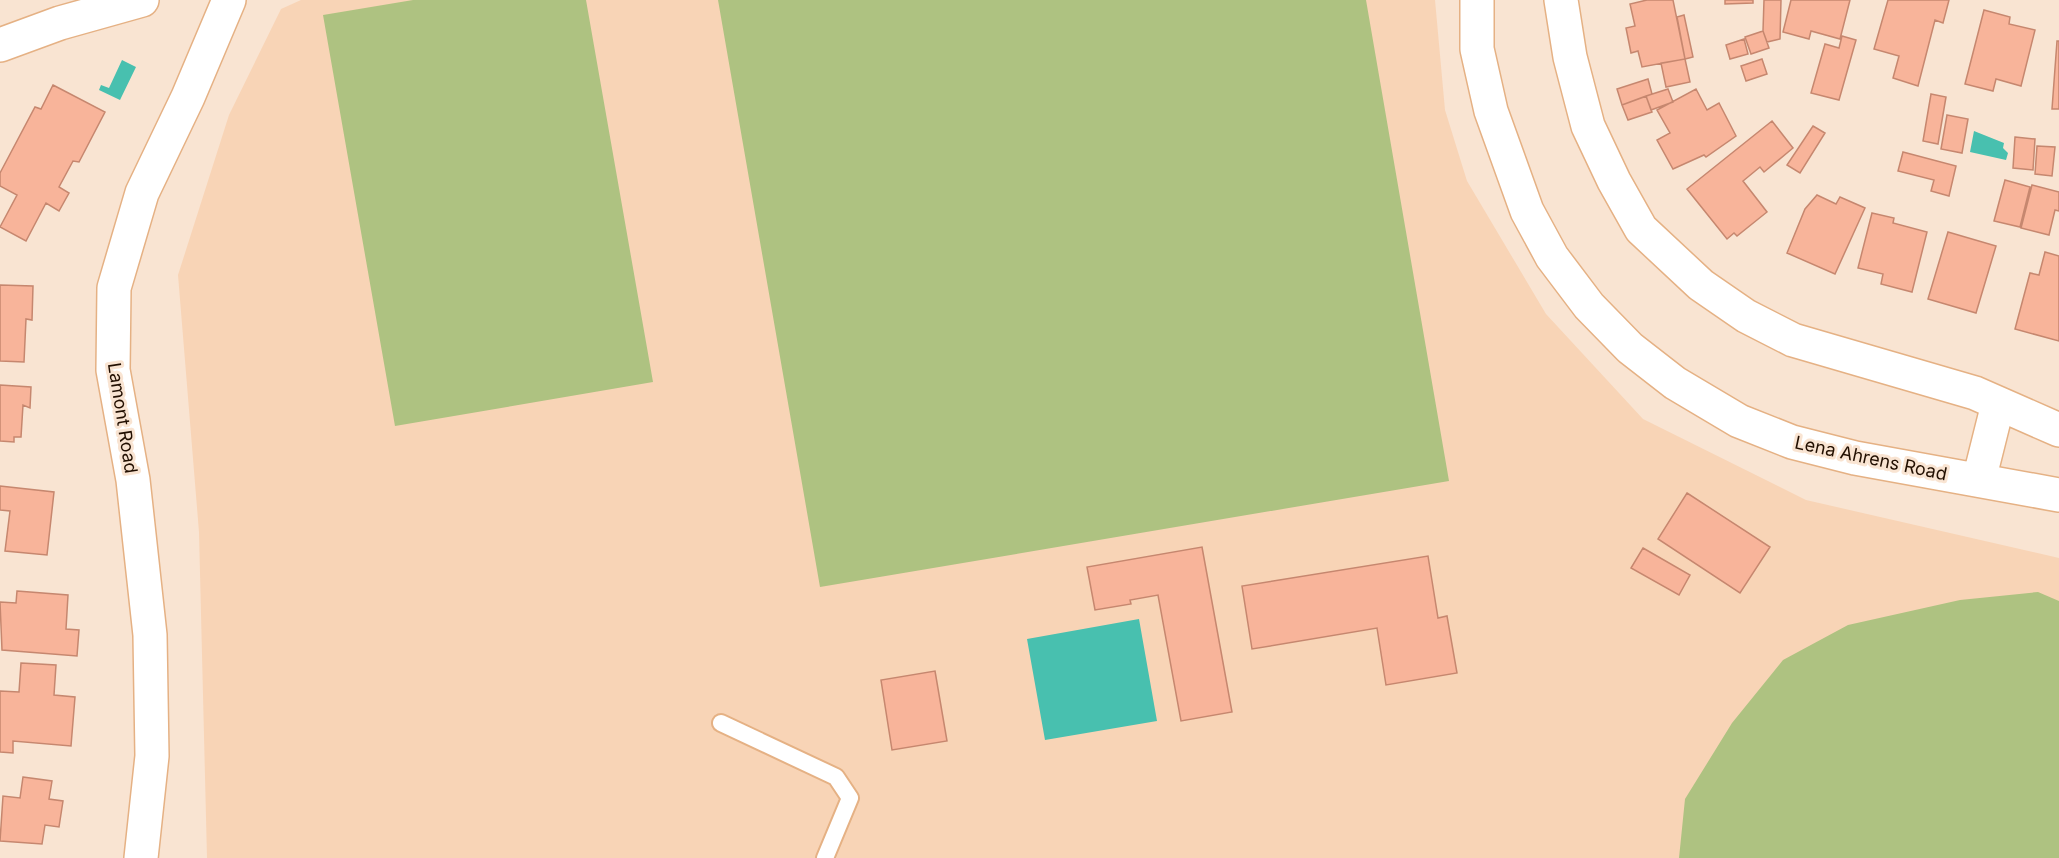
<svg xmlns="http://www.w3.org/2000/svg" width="2059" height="858" viewBox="0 0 2059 858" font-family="Inter,sans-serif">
<rect width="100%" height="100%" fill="#f9e4d2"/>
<!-- built -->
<path fill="#f8d4b6" d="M301 0H1435L1445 110 1467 181 1546 314 1643 419 1806 500 2059 558V858H207L199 532 178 275 229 115 281 9Z"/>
<!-- green -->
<path fill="#aec281" d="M413 0H586L653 382 395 426 323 15Z
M718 0H1366L1449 481 820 587Z
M2038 592 2059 601V858H1679L1685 799 1732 723 1783 660 1848 625 1960 600Z"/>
<!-- water -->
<path fill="#48c0af" d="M122 60 136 67 120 100 99 90 101 85 109 88Z
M1974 131 2004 143 2003 148 2008 153 2006 160 1970 152Z
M1139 619 1157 721 1045 740 1027 639Z"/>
<!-- building -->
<path fill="#f8b49a" stroke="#c6876f" stroke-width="1.5" d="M1647 0H1673L1685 59 1642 67 1638 51 1631 53 1626 28 1635 26 1630 4Z
M1725 0H1753V3L1725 4Z
M1764 0H1781L1780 39 1767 42 1763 31Z
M1791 0H1850L1840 39 1811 31 1809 39 1783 32Z
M1888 0H1949L1943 23 1935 20 1918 86 1893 78 1899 56 1874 49Z
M1984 10 2010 17 2009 24 2035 30 2021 86 1996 79 1993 91 1965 84Z
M1684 15 1693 57 1685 59 1677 17Z
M1763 31 1769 48 1751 54 1745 37Z
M1842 36 1856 40 1839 100 1811 93 1825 44 1839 48Z
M1744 39 1748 54 1730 59 1726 45Z
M2057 41H2059V109H2052Z
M1685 59 1690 82 1666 87 1661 63Z
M1762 59 1767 74 1746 81 1741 66Z
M1648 79 1652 94 1622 105 1617 89Z
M53 85 105 112 79 162 73 161 59 187 69 193 59 211 46 203 26 241 0 227 17 195 0 186V173L35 107 41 109Z
M1668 89 1673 102 1651 110 1646 96Z
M1696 89 1707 110 1719 103 1736 136 1706 157 1704 155 1673 169 1657 140 1670 133 1657 110Z
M1931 94 1946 97 1938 144 1923 141Z
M1646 96 1652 112 1628 120 1622 105Z
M1947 115 1968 119 1962 153 1941 149Z
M1772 121 1793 148 1764 172 1760 167 1743 181 1767 212 1737 236 1734 233 1727 239 1687 189Z
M1813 126 1825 133 1800 173 1787 165Z
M2015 137 2035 139 2033 170 2013 168Z
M2037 146 2055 147 2052 176 2035 174Z
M1903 152 1956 166 1949 196 1931 191 1934 180 1898 171Z
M2005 180 2030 187 2020 227 1994 221Z
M2032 185 2059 192V211L2055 210 2049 235 2021 228Z
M1817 195 1836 204 1840 197 1865 208 1835 274 1787 253 1805 209Z
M1872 213 1894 218 1893 223 1927 232 1912 292 1881 284 1883 274 1858 268Z
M1948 232 1996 246 1976 313 1928 299Z
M2045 252 2059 256V341L2015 329 2030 273 2039 275Z
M0 285 33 286 32 320 26 319 24 362 0 361Z
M0 385 31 387 30 408 23 405 21 437H14V442L0 441Z
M0 486 54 492 47 555 5 551 10 511 0 510Z
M1687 493 1770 547 1740 593 1658 539Z
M1202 547 1232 712 1181 721 1158 595 1130 600 1131 604 1095 610 1087 567Z
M1643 548 1690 575 1679 595 1631 568Z
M1428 556 1438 618 1447 616 1457 673 1386 685 1377 628 1252 649 1242 586Z
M17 591 68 595 66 629 79 630 77 656 2 650 0 602 16 603Z
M21 663 56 665 54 695 75 697 71 746 13 741V753L0 752V691L19 692Z
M935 671 947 741 892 750 881 680Z
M23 777 52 781 49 799 63 801 59 827 45 825 42 844 0 841 3 796 20 798Z"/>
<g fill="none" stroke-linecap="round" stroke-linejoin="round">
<defs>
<path id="lane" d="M721 723 836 777 850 798 825 858"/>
<path id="street" d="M0 45 60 23 142 0
M141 858 152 756 150 635 133 480 113 370 114 288 142 193 188 97 229 0"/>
<path id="secondary" d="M1477 0V49L1491 111 1527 211 1552 257 1589 306 1630 348 1675 383 1739 421 1792 442 1855 458 2059 495
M1561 0 1570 57 1588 126 1614 181 1641 229 1701 285 1746 316 1793 340 1975 393 2059 430
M1979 480 1998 404"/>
</defs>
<!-- lane casing -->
<use href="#lane" stroke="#e5b184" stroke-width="20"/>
<!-- street casing -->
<use href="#street" stroke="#e5b184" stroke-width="36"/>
<!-- secondary casing -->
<use href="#secondary" stroke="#e5b184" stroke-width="36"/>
<!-- lane -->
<use href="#lane" stroke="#fff" stroke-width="16"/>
<!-- street -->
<use href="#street" stroke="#fff" stroke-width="33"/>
<!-- secondary -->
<use href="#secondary" stroke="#fff" stroke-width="33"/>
</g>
<g text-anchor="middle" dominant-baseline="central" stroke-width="6" stroke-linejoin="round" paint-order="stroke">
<!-- street labels -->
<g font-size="18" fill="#220f01" stroke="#f9e4d2">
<text transform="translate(123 418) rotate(81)">Lamont Road</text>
<text transform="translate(1871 458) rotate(12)">Lena Ahrens Road</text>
</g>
</g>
</svg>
